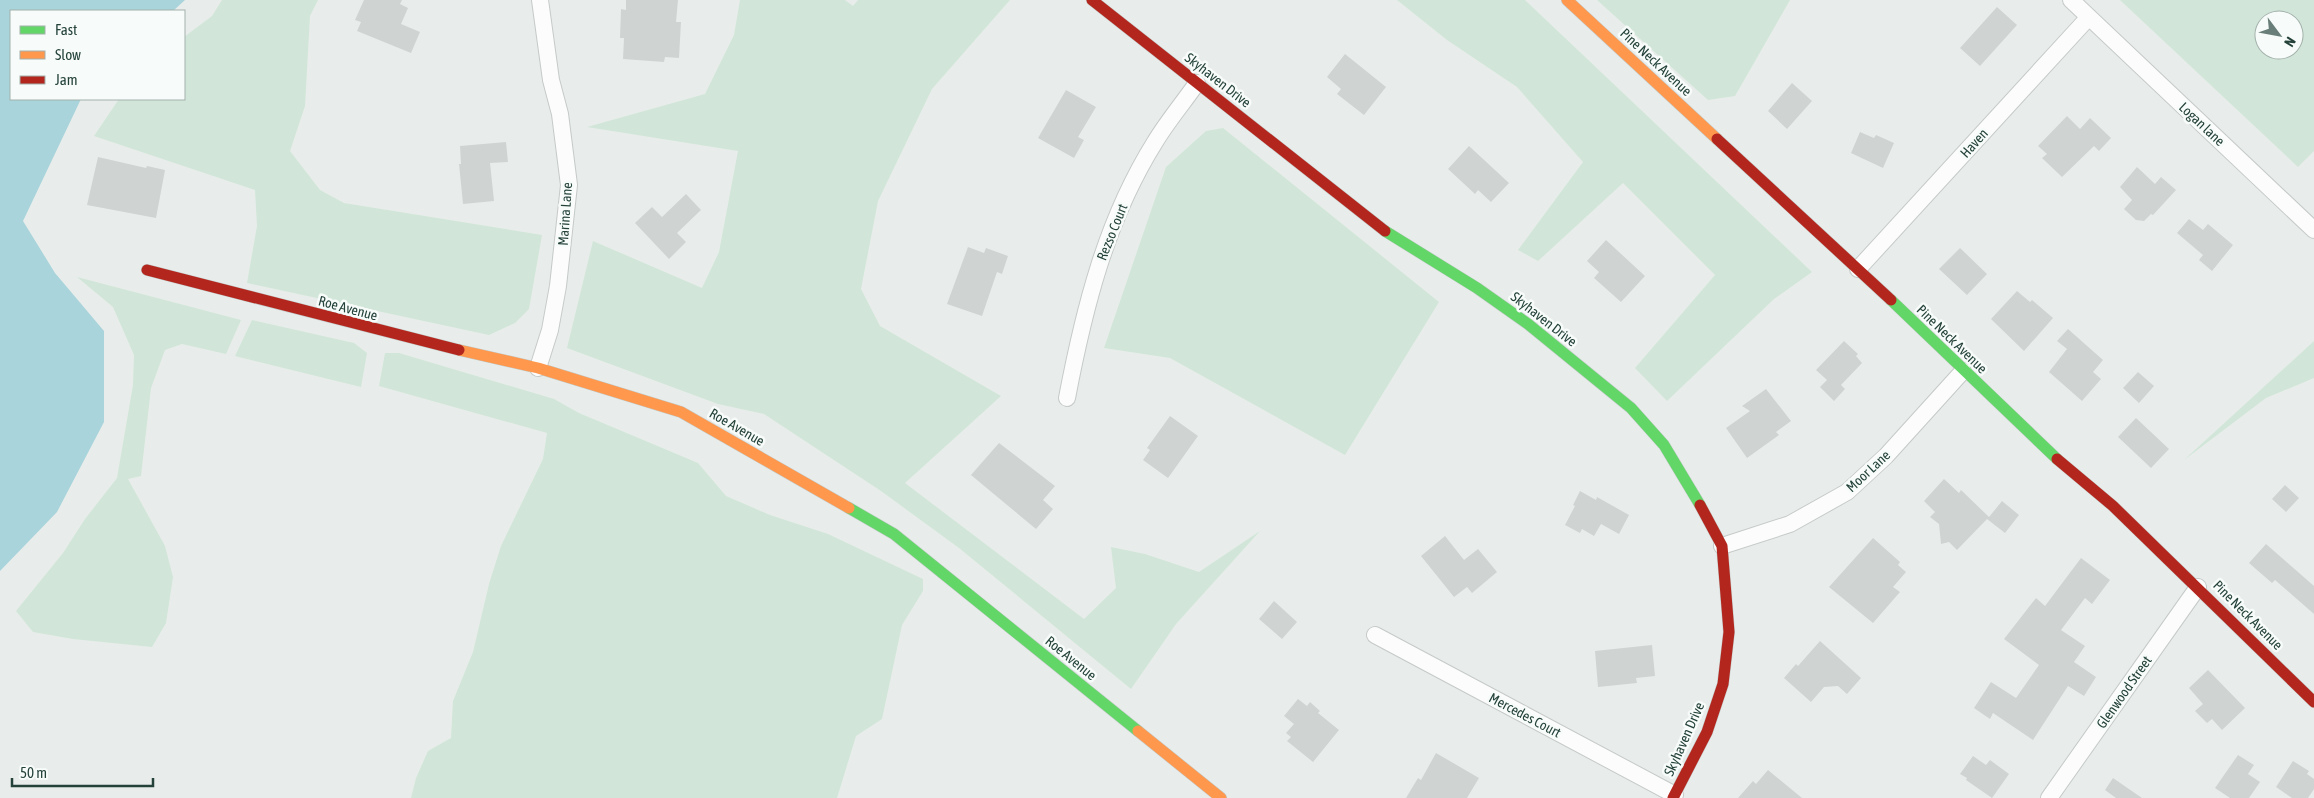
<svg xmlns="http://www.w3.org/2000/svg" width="2314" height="798" viewBox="0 0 2314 798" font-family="'Asap Condensed',sans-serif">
<rect width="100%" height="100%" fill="#e8edeb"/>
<!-- green -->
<path fill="#d1e6d8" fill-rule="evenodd" d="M222 0H318L310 16 305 106 290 151 320 190 344 203 542 235 529 309 515 323 489 335 247 283 257 226 255 190 94 136 119 99H184V37L212 16Z
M740 0H845L853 6 858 0H1010L932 89 878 201 861 289 880 326 1001 396 905 483 1084 619 1116 588 1111 547 1145 554 1199 572 1260 531 1176 624 1131 689 959 548 881 491 764 414 718 404 567 348 593 241 702 288 719 252 738 151 587 127 705 94 734 35Z
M1397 0H1525L1812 272 1774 299 1667 401 1635 368 1715 275 1623 183 1538 261 1518 250 1583 162 1517 87 1447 40Z
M1597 0H1790L1735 96 1708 100Z
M2120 0H2314V151L2298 167ZM2264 20H2294V50H2264Z
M1223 128 1439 302 1345 455 1170 358 1104 348 1166 167 1206 131Z
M77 277 241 320 226 354 182 344 165 350 151 388 141 476 128 479 165 546 173 577 166 623 152 647 73 639 33 632 16 611 63 553 85 519 117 478 133 385 134 355 113 307Z
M252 320 354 343 367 353 361 387 235 356Z
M2314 341V378L2266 398 2184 460Z
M385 353H399L554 399 579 413 698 463 726 496 770 515 828 534 923 579V591L902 625 882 719 856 736 837 798H411L416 778 428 751 451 738 453 701 473 652 489 584 501 546 543 459 547 433 379 386Z"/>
<!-- water -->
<path fill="#a9d4db" d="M0 0H185L173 11H11V99H81L23 221 55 273 104 331V422L57 512 0 571Z"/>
<!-- building -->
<path fill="#cfd4d2" d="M364 0H402L400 4 408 8 401 24 420 32 411 53 357 31 361 22 355 20Z
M626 0H678L676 22H681L679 58 665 57 664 62 623 59 624 38H620L621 9 626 10Z
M1997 7 2017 25 1980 66 1960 48Z
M1345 54 1386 87 1364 115 1337 94 1341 89 1327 77Z
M1792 83 1812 101 1787 129 1768 111Z
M1066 90 1096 107 1078 137 1084 140 1074 158 1038 138Z
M2067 116 2080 129 2090 118 2111 138 2099 151 2094 146 2062 177 2042 158 2047 154 2038 146Z
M1860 132 1874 138 1876 135 1894 143 1883 168 1851 153Z
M506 142 508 162 490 163 494 201 463 204 459 164H461L460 146Z
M1469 146 1509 183 1491 202 1478 190 1475 194 1448 169Z
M98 157 146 168 147 166 165 170 156 218 87 205Z
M2137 167 2155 184 2161 177 2176 190 2153 215 2151 214 2144 221 2136 220 2124 209 2132 200 2120 187Z
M686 194 701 210 677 233 686 242 669 259 635 223 652 207 662 217Z
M2189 219 2203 230 2208 224 2233 245 2212 271 2199 260 2203 255 2177 233Z
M1606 240 1645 276 1621 302 1594 278 1599 272 1587 261Z
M968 247 984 253 986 248 1008 256 1002 274 997 272 982 316 947 304Z
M1960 248 1987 274 1967 295 1939 269Z
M2017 291 2030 302 2032 300 2053 318 2024 351 1991 319Z
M2068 329 2103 360 2093 372 2101 379 2082 401 2049 372 2067 349 2057 341Z
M1844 341 1858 354 1856 356 1862 363 1841 385 1845 389 1834 401 1820 387 1827 380 1816 370Z
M2138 372 2154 386 2139 403 2123 388Z
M1766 389 1791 421 1776 432 1779 435 1747 458 1726 428 1750 411 1742 406Z
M1170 416 1198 436 1168 478 1143 460 1150 450 1147 448Z
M2136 418 2169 449 2151 468 2118 437Z
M999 443 1055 486 1043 500 1053 509 1036 529 971 475Z
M1944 479 1959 493 1961 490 1989 517 2002 501 2019 515 2005 533 1987 519 1957 550 1949 542 1941 544 1939 524 1930 517 1935 512 1924 501Z
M2285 485 2299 498 2286 512 2272 499Z
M1580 491 1596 500 1597 497 1629 515 1619 534 1601 524 1594 536 1582 529 1580 533 1565 525 1575 506 1573 505Z
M1445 536 1464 560 1478 549 1497 572 1472 593 1467 587 1454 597 1421 556Z
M1873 538 1900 562 1898 565 1906 572 1893 587 1900 592 1873 623 1829 587Z
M2266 544 2314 586V614L2275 580 2272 583 2249 563Z
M2081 558 2110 580 2092 604 2085 598 2061 630 2085 646 2074 662 2096 677 2084 696 2068 686 2033 740 1993 713 1990 719 1974 708 1991 682 2016 698 2039 665 2004 639 2036 598 2045 606Z
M1274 601 1297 622 1282 639 1259 619Z
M1820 641 1861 678 1847 694 1838 686 1824 687 1811 702 1784 678 1796 664 1798 666Z
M1652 645 1655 676 1636 678 1637 683 1598 687 1595 651Z
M2208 670 2245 708 2222 730 2212 719 2207 723 2195 711 2203 704 2189 688Z
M1298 699 1307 706 1310 702 1320 711 1318 713 1339 730 1313 762 1287 741 1291 737 1286 733 1294 724 1284 716Z
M1436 753 1479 778 1467 798H1406L1418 778 1421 780Z
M2238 755 2254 765 2248 774 2260 782 2249 798H2230L2215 788Z
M1973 756 1986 765 1990 760 2009 774 1992 798 1966 780 1967 778 1960 774Z
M2293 761 2309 771 2307 774 2314 779V789L2308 798H2292L2276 787Z
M1768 770 1802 798H1738L1753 781 1756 784Z
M2113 778 2142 798H2116L2105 790Z"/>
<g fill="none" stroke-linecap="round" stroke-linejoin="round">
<defs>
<path id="street" d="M2071 0 2314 230
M1858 269 2089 17
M538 368 550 330 558 286 569 185 560 114 551 80 540 0
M1067 398C1084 309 1106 220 1155 142 1167 122 1183 103 1197 83
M1722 546 1790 524 1847 492 1886 456 1963 371
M1375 635 1675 795
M2049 798 2198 587"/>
<path id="fast" d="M1385 231 1477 288 1528 324 1631 408 1664 445 1700 505
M1891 300 2057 459
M849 508 894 534 1138 731"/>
<path id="slow" d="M1567 0 1717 139
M459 350 538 368 681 412 849 508
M1138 731 1221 798"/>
<path id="jam" d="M1092 0 1385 231
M1717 139 1891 300
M147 270 459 350
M2057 459 2113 506 2314 702
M1673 798 1707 732 1723 684 1729 632 1722 546 1700 505"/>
</defs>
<!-- street casing -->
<use href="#street" stroke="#c5cac8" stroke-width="18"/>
<!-- fast casing -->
<use href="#fast" stroke="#c3cbc8" stroke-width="12"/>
<!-- slow casing -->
<use href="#slow" stroke="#c3cbc8" stroke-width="12"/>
<!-- jam casing -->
<use href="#jam" stroke="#c3cbc8" stroke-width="12"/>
<!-- street -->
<use href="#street" stroke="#fcfcfc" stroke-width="16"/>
<!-- fast -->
<use href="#fast" stroke="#63d668" stroke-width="11"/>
<!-- slow -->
<use href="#slow" stroke="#ff974d" stroke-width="11"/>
<!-- jam -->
<use href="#jam" stroke="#b3261e" stroke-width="11"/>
</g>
<g text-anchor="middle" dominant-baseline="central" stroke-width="5" stroke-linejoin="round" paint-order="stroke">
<!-- street labels -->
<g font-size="14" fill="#24423a" stroke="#f7fbf9">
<text transform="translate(1656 62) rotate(43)">Pine Neck Avenue</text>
<text transform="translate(1218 80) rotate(38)">Skyhaven Drive</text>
<text transform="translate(2202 124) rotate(43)">Logan lane</text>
<text transform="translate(1974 143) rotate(-48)">Haven</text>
<text transform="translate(565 214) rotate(-86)">Marina Lane</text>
<text transform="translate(1112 232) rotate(-68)">Rezso Court</text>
<text transform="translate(348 308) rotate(15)">Roe Avenue</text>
<text transform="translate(1544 319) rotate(38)">Skyhaven Drive</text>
<text transform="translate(1952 339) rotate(44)">Pine Neck Avenue</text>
<text transform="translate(737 427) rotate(30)">Roe Avenue</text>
<text transform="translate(1868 471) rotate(-43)">Moor Lane</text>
<text transform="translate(2248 615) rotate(45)">Pine Neck Avenue</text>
<text transform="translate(1071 658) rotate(39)">Roe Avenue</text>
<text transform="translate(2124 692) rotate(-55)">Glenwood Street</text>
<text transform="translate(1525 715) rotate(28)">Mercedes Court</text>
<text transform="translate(1684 739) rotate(-66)">Skyhaven Drive</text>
</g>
</g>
<!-- legend -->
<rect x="10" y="10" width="175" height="90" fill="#f7fbf9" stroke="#a3b1ad"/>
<rect x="20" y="26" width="25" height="8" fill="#63d668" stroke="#a3b1ad"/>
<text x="55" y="35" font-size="15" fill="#24423a">Fast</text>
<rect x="20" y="51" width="25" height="8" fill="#ff974d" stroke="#a3b1ad"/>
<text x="55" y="60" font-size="15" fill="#24423a">Slow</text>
<rect x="20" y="76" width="25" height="8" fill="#b3261e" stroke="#a3b1ad"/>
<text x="55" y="85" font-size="15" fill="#24423a">Jam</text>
<!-- north arrow -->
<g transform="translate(2279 35) rotate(122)"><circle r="24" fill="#f7fbf9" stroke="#a3b1ad"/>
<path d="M0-4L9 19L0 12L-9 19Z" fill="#697e78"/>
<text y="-8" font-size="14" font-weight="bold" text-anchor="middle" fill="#24423a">N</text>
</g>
<!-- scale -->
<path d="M12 778v8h141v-8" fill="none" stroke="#24423a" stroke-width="2.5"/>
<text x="20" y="778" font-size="15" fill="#24423a" stroke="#f7fbf9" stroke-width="4" paint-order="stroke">50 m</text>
</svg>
